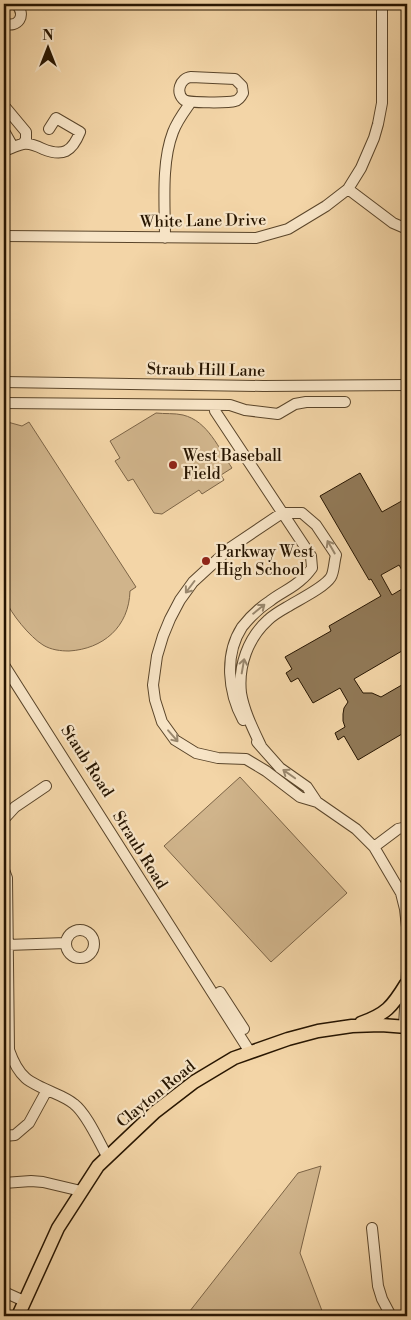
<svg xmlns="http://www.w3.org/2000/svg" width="411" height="1320" viewBox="0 0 411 1320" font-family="'Libre Bodoni',serif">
<rect width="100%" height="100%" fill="#f3d5a7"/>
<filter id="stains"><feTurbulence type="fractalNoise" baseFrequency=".004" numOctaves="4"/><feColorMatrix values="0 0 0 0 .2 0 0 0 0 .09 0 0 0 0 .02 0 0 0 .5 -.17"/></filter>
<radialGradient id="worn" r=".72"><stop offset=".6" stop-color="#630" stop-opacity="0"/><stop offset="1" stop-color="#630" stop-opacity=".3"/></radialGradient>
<!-- green -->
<path fill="#d0b48b" stroke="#7c6446" d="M156 413C164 414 175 413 183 415 208 421 219 449 232 468L221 475 224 480 202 494 199 490 162 514 154 513 133 479 128 481 115 461 120 458 110 441Z
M4 421 22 426 29 422 136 587 130 591C129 627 103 649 69 651 61 651 51 650 43 645 30 637 11 614 5 599 2 592 4 567 4 558 4 512 4 466 4 421Z
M240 777 347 893 271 962 164 846Z
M321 1166 300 1253 324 1316H186L298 1173Z"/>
<!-- building -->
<path fill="#917957" stroke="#271501" d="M360 473 382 512 407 498V579L399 565 381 575 392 595 407 586V648L354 679 363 693H372L381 697 407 682V717L402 720 407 731 358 760 344 736 338 740 335 733 345 727 343 721V714L344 708 348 702 340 688 313 703 298 678 291 682 286 673 292 669 285 657 331 631 329 626 381 596 371 579 369 580 320 496Z"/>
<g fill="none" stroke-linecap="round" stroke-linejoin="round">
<defs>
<path id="minor" d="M4 23C18 29 27 15 16 4
M191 77 235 79 242 86 243 93C241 97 239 100 235 101 229 103 189 103 184 100 175 93 180 78 191 77Z
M4 108H6L26 132V139L23 144
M4 131 13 147
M4 151C10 149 17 145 23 144 29 143 37 146 43 149 63 157 72 152 80 132L56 118 49 129
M348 189 393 223 407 229
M4 236 256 238 288 229 326 206 348 189 361 168 374 138 378 124 382 103V4
M165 238C165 205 161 163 173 132 177 121 184 112 191 102
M4 382 263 386 407 385
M4 403 230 405 245 410 278 414 295 404 306 402H345
M215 405V411L311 556 312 568C309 572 306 576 302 579 293 588 280 593 270 601 259 608 250 617 242 627 224 655 228 692 243 720
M4 665 250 1052
M257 742 280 768 307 787 317 802 356 829 374 847 401 893 405 909 407 927
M261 746C253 729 244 711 241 693 238 666 248 638 268 620 273 615 280 611 287 607 298 600 324 588 331 577 334 572 334 562 336 555L316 525 302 513H282L230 548 193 582 180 600 170 619 163 636 157 656 153 685 155 700 162 722 175 740 196 753 218 758 246 759 266 771 300 797 317 802
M4 819 15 807 46 786
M374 847 398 829 407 827
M4 870 7 878 9 1050C19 1078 28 1082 54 1093 61 1096 68 1099 74 1104 87 1114 99 1142 107 1156
M66 944a14 14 0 1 1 28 0a14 14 0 1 1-28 0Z
M7 945 66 943
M220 992 244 1029
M404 1027 407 971
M4 1136 15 1135 29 1123 47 1090
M4 1183 31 1181 43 1182 81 1191
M372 1228 378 1286 382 1299 391 1316
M4 1292 24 1301"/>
<path id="major" d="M361 1023C386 1014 392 1007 406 984
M18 1316 58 1228 98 1166 155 1112 194 1082 234 1058 288 1039 318 1031 352 1026 381 1025 407 1027"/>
</defs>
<!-- minor casing -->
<use href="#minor" stroke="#5a452a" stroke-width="12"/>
<!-- major casing -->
<use href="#major" stroke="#271501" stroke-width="15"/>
<!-- minor -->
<use href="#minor" stroke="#f7e4c6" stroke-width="10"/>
<!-- major -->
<use href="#major" stroke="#f3d5a7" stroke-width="12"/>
</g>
<!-- one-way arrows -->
<defs><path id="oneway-shaft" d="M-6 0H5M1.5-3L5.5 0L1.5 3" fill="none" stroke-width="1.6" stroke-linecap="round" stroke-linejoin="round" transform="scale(1.25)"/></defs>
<g stroke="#99876d">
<use href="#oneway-shaft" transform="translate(331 547) rotate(-120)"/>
<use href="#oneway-shaft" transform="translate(190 587) rotate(127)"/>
<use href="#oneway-shaft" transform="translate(259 609) rotate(-39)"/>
<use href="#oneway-shaft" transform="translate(243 666) rotate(-80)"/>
<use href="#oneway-shaft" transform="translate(173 736) rotate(49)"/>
<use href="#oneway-shaft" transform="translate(289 774) rotate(-145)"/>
</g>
<!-- markers -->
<g fill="#8f2418" stroke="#f7e4c6" stroke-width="2">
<circle cx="173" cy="465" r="5"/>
<circle cx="206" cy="561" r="5"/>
</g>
<g text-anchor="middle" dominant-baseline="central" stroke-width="4.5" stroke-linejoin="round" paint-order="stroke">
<!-- street labels -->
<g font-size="16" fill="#271501" stroke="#f7e4c6">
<text transform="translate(203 221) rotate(-1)">White Lane Drive</text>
<text transform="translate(206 370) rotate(1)">Straub Hill Lane</text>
<text transform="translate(87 761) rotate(57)">Staub Road</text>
<text transform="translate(140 850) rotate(58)">Straub Road</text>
<text transform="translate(156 1094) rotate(-39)">Clayton Road</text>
</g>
<!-- poi labels -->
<g font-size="16" fill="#271501" stroke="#f7e4c6" text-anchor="start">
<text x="183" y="456">West Baseball<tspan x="183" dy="18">Field</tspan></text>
<text x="216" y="552">Parkway West<tspan x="216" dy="18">High School</tspan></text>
</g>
</g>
<!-- margin -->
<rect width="411" height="1320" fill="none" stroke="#f3d5a7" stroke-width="20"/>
<rect x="5" y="5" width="401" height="1310" fill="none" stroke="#271501" stroke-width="2.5"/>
<rect x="10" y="10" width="391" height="1300" fill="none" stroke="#271501"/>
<!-- north arrow -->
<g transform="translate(48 48)" stroke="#f7e4c6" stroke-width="4" paint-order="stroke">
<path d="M0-4L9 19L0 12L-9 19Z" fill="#271501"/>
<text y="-8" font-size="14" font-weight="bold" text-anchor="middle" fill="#271501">N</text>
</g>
<rect width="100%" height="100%" filter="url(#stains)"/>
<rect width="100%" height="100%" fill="url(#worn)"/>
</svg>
